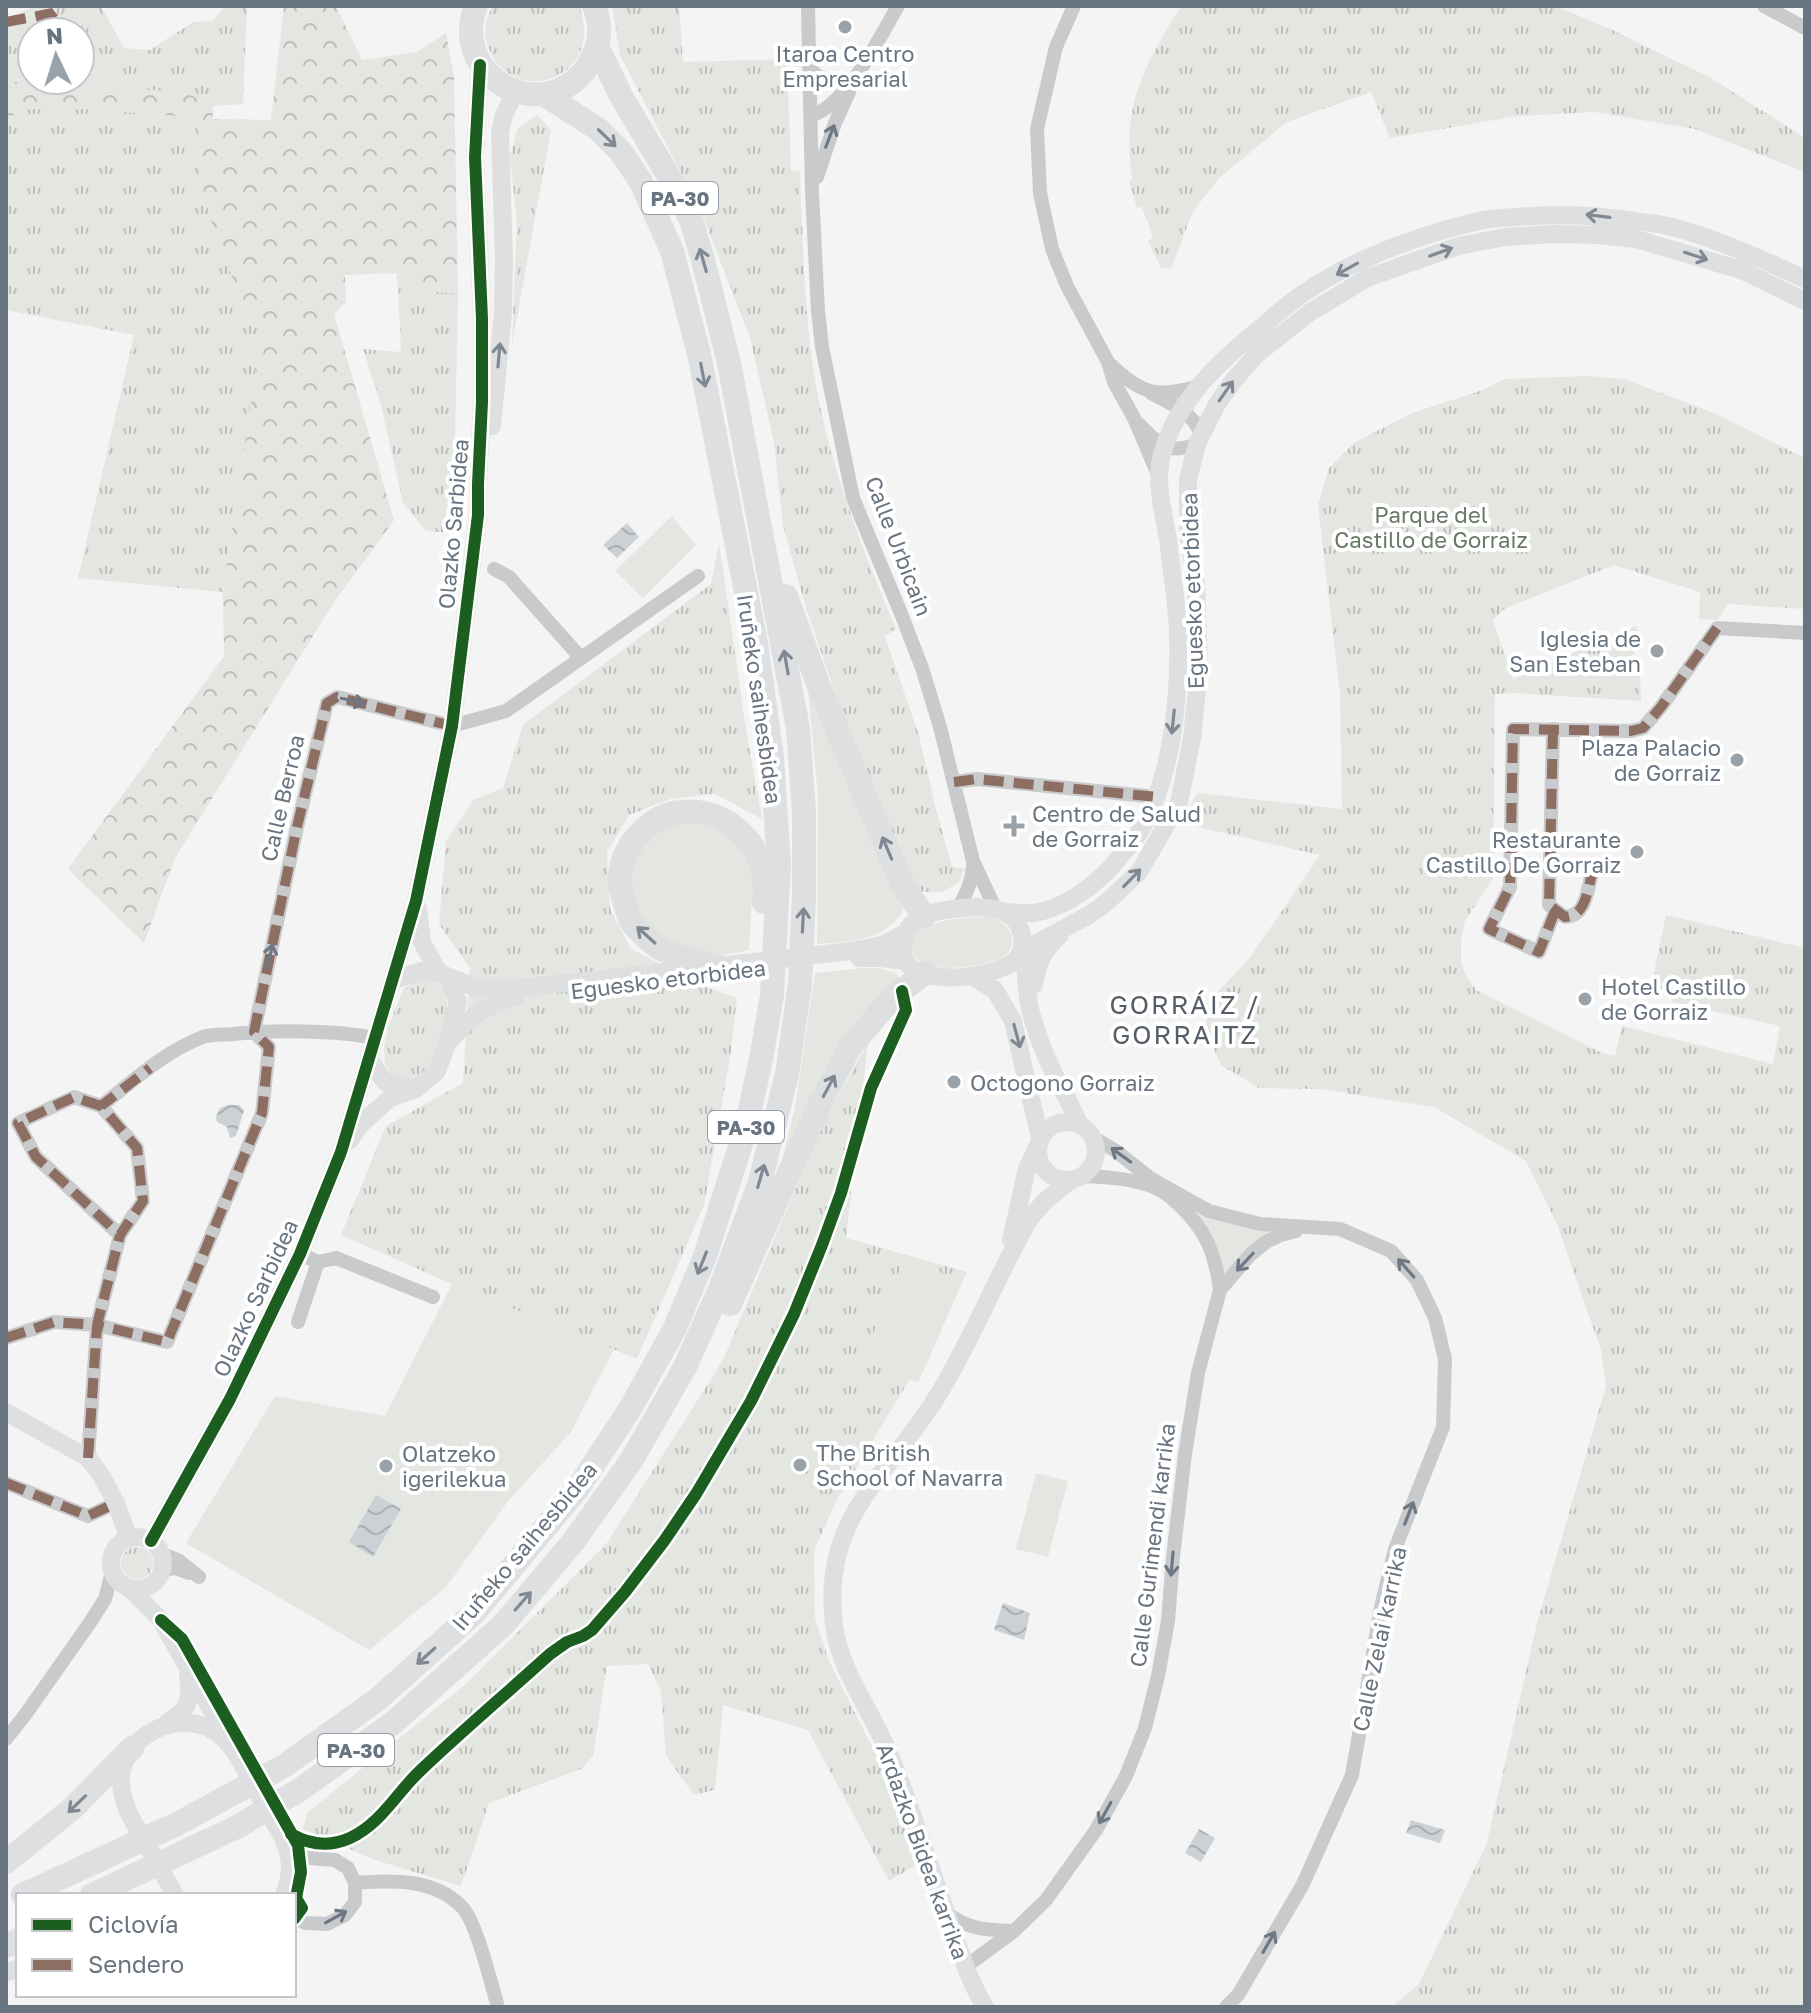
<svg xmlns="http://www.w3.org/2000/svg" width="1811" height="2013" viewBox="0 0 1811 2013" font-family="'Golos Text',sans-serif">
<defs>
<pattern id="grass-tufts" width="24" height="20" patternUnits="userSpaceOnUse" patternTransform="scale(2)"><rect width="24" height="20" fill="#e3e6e1"/><path d="M3 7l-1-3M5 7V3M7 7l1-3M15 17l-1-3M17 17v-4M19 17l1-3" fill="none" stroke="#bcbfbc"/></pattern>
<pattern id="forest-crowns" width="20" height="18" patternUnits="userSpaceOnUse" patternTransform="scale(2)"><rect width="20" height="18" fill="#e3e6e1"/><path d="M2 6a3 3 0 1 1 6 0M12 15a3 3 0 1 1 6 0" fill="none" stroke="#bcbfbc"/></pattern>
<pattern id="water-waves" width="16" height="10" patternUnits="userSpaceOnUse" patternTransform="scale(2)"><rect width="16" height="10" fill="#cbd1d5"/><path d="M0 5q4-4 8 0t8 0" fill="none" stroke="#a9aeb2"/></pattern>
</defs>
<rect width="100%" height="100%" fill="#f4f4f4"/>
<!-- grass -->
<path fill="url(#grass-tufts)" fill-rule="evenodd" d="M35 6H101L124 48 150 50 193 22 212 21 226 6H247L243 104 213 106 186 93 19 79 6 90V19ZM32 32H80V80H32Z
M493 6H579C607 79 513 109 489 49 483 35 485 19 493 6Z
M612 6H679L683 62 787 59 791 170 800 171C803 247 804 323 818 397 834 477 864 554 896 629L885 636 919 736 936 809 952 867 965 868 958 883 942 892H923L914 885 896 860 900 834 894 864 806 608 783 526 774 442 750 338 702 214 620 55Z
M1182 6H1556L1610 29 1711 78 1805 138V172L1695 129 1594 112 1517 116 1390 138 1371 92 1287 122 1218 179 1192 213 1171 269 1161 268 1148 241 1153 237 1142 207 1137 208 1129 180 1132 179C1124 123 1134 86 1162 38 1168 27 1174 16 1182 6Z
M16 109H87L189 117 201 135 200 175 244 301 263 319 223 592 78 578 134 335 6 310V130Z
M537 115 551 130 512 345 517 223 510 156 518 128Z
M398 285 458 295 453 533 426 531 403 503 381 405 363 349 401 352Z
M1588 376 1624 379 1714 413 1805 458V609L1728 604 1718 620 1699 619 1700 592 1614 565 1504 609 1493 620 1513 679 1636 626 1639 634 1634 654 1627 658 1631 670 1640 672 1641 701 1513 693 1495 694 1493 878 1465 921 1461 940V963L1467 977 1476 990 1600 1052 1615 1056 1622 1026 1773 1064 1780 1026 1671 1002 1672 992 1651 987 1666 915 1805 948V2007H1392L1419 1984 1487 1843 1537 1623 1606 1386 1601 1350 1557 1224 1526 1161 1434 1107 1319 1089 1259 1088 1221 1065 1208 1036 1205 1005 1249 959 1320 855 1181 823 1197 793 1342 809 1340 694 1318 505 1329 468 1354 443 1412 413 1483 390 1504 379Z
M719 543 746 730 762 819 715 794 670 799 629 815 607 852 610 909 631 949 706 987 737 998 730 1058 704 1205 637 1359 452 1284 341 1235 386 1126 463 1083 470 968 439 924 446 841 473 800 503 788 523 725 711 584Z
M418 979H431L440 984 446 994 448 1010 434 1057 426 1072 417 1080 392 1076 385 1064 384 1048 388 1027 404 988Z
M868 1042 846 1238 967 1272 939 1331 836 1501 814 1551 815 1618 829 1661 879 1761 918 1864 889 1881 808 1730 723 1705 715 1790 694 1795 666 1756 661 1691 648 1664 607 1666 593 1756 581 1769 489 1803 461 1886 375 1860 303 1829 307 1813 466 1684 607 1543 723 1360 822 1126Z
M121 1563a16 16 0 1 1 32 0a16 16 0 1 1-32 0Z"/>
<!-- forest -->
<path fill="url(#forest-crowns)" d="M284 6H336L362 60 417 52 446 33 454 77 458 295 398 285 396 273 345 275 346 302 334 314 394 520 334 602 175 858 144 943 68 869 224 656 223 592 263 319 244 301 216 242 200 175 201 135 189 117 87 109H16L6 130V90L19 79 186 93 213 106V119L271 120Z"/>
<!-- garden -->
<path fill="#e3e6e1" d="M672 516 696 545 643 598 615 571Z
M807 679 900 895 903 911C884 942 849 941 817 944L818 796Z
M681 821 726 830 747 853 753 878 749 950 721 956 664 942 637 917 629 871 639 846 662 827Z
M981 917C985 917 989 917 993 918 1010 923 1020 944 1004 956 989 967 927 975 915 957 892 921 962 918 981 917Z
M863 968H878L896 973 899 978 776 1183 795 1108 815 973Z
M1191 1207 1228 1223 1271 1230 1275 1233 1224 1277C1220 1247 1208 1232 1191 1207Z
M906 1255 962 1283 918 1383 863 1357Z
M452 1284 614 1349 571 1432 509 1500 446 1587 369 1650 186 1543 275 1396 385 1416Z
M1036 1473 1068 1481 1048 1557 1016 1549Z"/>
<!-- water -->
<path fill="url(#water-waves)" d="M627 523 639 537 617 558 603 545Z
M228 1105H239L244 1110 236 1136 230 1138 227 1127 217 1122 216 1116 220 1108Z
M376 1495 401 1509 373 1557 349 1542Z
M1003 1603 1030 1613 1024 1640 994 1630Z
M1411 1820 1445 1830 1440 1843 1406 1833Z
M1199 1829 1215 1838 1201 1862 1185 1853Z"/>
<g fill="none" stroke-linecap="round" stroke-linejoin="round">
<!-- street -->
<path stroke="#c9cacb" stroke-width="14" d="M808 6 812 193 818 311 822 347 853 498 900 611 922 668 940 727 973 861 995 908
M1074 6 1056 47 1037 129 1040 193 1052 249 1067 286 1108 362 1114 382 1134 418 1159 477
M1764 6 1805 28
M810 69C823 82 834 84 852 81
M811 116C848 104 879 38 898 6
M817 177 835 123 849 92
M1111 365C1142 395 1158 398 1200 386
M1151 393C1171 404 1194 412 1201 435
M1140 425C1159 445 1169 455 1197 444
M494 569 509 577 581 658
M1553 729 1549 905 1565 917C1586 916 1587 891 1592 874
M954 782 977 779 1157 797
M958 908C966 894 972 882 973 866
M1555 911 1539 952 1489 929 1510 887 1513 729 1631 731 1643 728 1661 707 1717 628 1805 633
M101 1106 74 1097 18 1123 36 1157 120 1235 143 1201 137 1148 101 1106C132 1082 165 1051 203 1037 212 1034 224 1035 233 1034 274 1030 335 1030 375 1038
M1094 1138 1116 1151 1150 1178 1209 1211 1260 1224 1340 1229 1391 1251 1417 1280 1435 1318 1445 1359 1443 1427 1395 1549 1381 1607 1352 1775 1302 1886 1238 1995 1226 2007
M1082 1176C1105 1177 1129 1178 1151 1186 1160 1189 1170 1196 1177 1203 1206 1229 1215 1253 1220 1290
M300 1254 318 1262 336 1258 433 1297
M298 1322 318 1262
M6 1338 54 1322 97 1325 120 1235
M88 1458 97 1325 167 1342 262 1113 269 1047 254 1032 297 827 327 703 337 697 452 726 506 711 698 576
M6 1483 88 1516 116 1503
M162 1554 178 1560 199 1577
M163 1570 175 1568 189 1573
M6 1739 25 1715 89 1624 105 1599 112 1572
M290 1854 309 1858 335 1860 348 1868 355 1883V1902L345 1915 327 1924 306 1923 294 1918
M355 1883C392 1880 434 1878 462 1907 477 1923 491 1984 498 2007
M947 1913C969 1930 987 1930 1014 1931
M965 1967 1014 1931 1046 1900 1096 1830 1126 1776 1145 1728 1158 1676 1168 1621 1173 1557 1185 1454 1198 1373 1220 1290 1250 1255 1266 1242 1281 1235 1296 1231"/>
<!-- secondary -->
<path stroke="#dedfe0" stroke-width="18" d="M492 426 503 313 504 259 500 133 504 115 515 92
M977 907C987 908 997 908 1006 913 1022 921 1029 947 1015 960 996 978 923 987 906 962 902 956 902 946 904 939 910 909 952 909 977 907Z
M418 909 422 942 439 973
M1005 912C1014 912 1023 914 1032 913 1063 910 1099 883 1118 859 1126 849 1136 839 1142 828 1173 774 1180 694 1178 632 1177 604 1172 575 1169 547 1165 515 1153 483 1163 451 1178 399 1222 359 1263 326 1274 316 1286 306 1298 297 1350 260 1422 233 1484 220 1494 218 1506 218 1516 217 1554 214 1589 214 1627 220 1642 222 1657 223 1672 227 1718 239 1761 259 1805 279
M1022 951 1089 915 1107 902 1139 872 1179 803 1192 738 1199 670 1196 584 1188 532V480L1197 444 1217 404 1234 380 1257 354 1309 313 1367 278 1458 246 1506 237 1554 234 1597 235 1636 239 1741 270 1805 301
M1022 951C1028 972 1025 993 1031 1013 1036 1031 1043 1050 1051 1067 1059 1086 1071 1103 1079 1124
M859 958H881L905 961
M971 976 995 990 1013 1021 1040 1138
M394 980 421 971 439 973 475 987 504 990 851 951 882 945 905 933
M1034 985C1038 962 1043 951 1060 935
M447 1044C469 1019 482 1004 516 997
M370 1060 385 1082 415 1088
M1038 1151a29 29 0 1 1 58 0a29 29 0 1 1-58 0Z
M350 1140 360 1125 390 1098 416 1089 437 1071 447 1044 458 1002 448 978
M1011 1240 1027 1169 1037 1147
M6 1412 88 1458 101 1475 116 1503 129 1539
M111 1563a26 26 0 1 1 52 0a26 26 0 1 1-52 0Z
M151 1541 230 1399 300 1254 341 1152 416 901 452 726 478 515V484L482 402V319L475 157 480 65
M130 1589 161 1620 228 1739
M168 1722C191 1708 191 1699 188 1673
M175 1895C165 1877 155 1859 145 1841 135 1825 125 1810 122 1791 112 1737 184 1701 223 1738 235 1749 242 1764 250 1779 261 1799 272 1818 283 1838 292 1858 292 1874 284 1895
M6 1973 18 1968
M985 2007C968 1979 959 1948 948 1918 933 1874 918 1830 902 1786 895 1767 887 1748 878 1730 861 1696 839 1664 834 1625 820 1514 892 1474 941 1390 974 1335 998 1274 1030 1218L1045 1201 1071 1180"/>
<!-- highway -->
<path stroke="#dedfe0" stroke-width="24" d="M476 6C449 75 539 127 585 70 589 66 591 59 594 54 601 39 601 21 594 6
M786 596 820 689 903 886 924 916
M716 966C699 961 679 958 663 950 656 947 635 928 631 921 628 916 627 909 625 904 622 895 619 883 620 874 623 845 651 814 681 812 722 808 757 837 764 877 765 885 764 894 764 902
M730 1304 820 1104 850 1047 893 997 925 973
M6 1862 73 1808 132 1748
M23 1895 177 1824 284 1766 377 1700 474 1613 578 1488 630 1409 675 1328 705 1256 746 1128 761 1059 772 995 779 864 772 757 756 643 699 354 672 251 641 182 621 152 598 129 543 94
M92 1895 237 1827 301 1789 393 1723 503 1625 573 1542 631 1461 685 1367 720 1289 760 1182 787 1074 800 984 804 896V813L798 728 729 363 703 260 691 220 672 182 621 96 597 46
M6 1946 18 1940"/>
<!-- quiet -->
<path stroke="#8d6e63" stroke-width="10" stroke-dasharray="20 10" stroke-linecap="butt" d="M6 22 53 13 61 6
M1553 729 1549 905 1565 917C1586 916 1587 891 1592 874
M954 782 977 779 1157 797
M1555 911 1539 952 1489 929 1510 887 1513 729 1631 731 1643 728 1661 707 1717 628
M101 1106 74 1097 18 1123 36 1157 120 1235 143 1201 137 1148 101 1106 150 1068
M6 1338 54 1322 97 1325 120 1235
M88 1458 97 1325 167 1342 262 1113 269 1047 254 1032 297 827 327 703 337 697 452 726
M6 1483 88 1516 116 1503"/>
<defs>
<path id="cycleway" d="M151 1541 230 1399 300 1254 341 1152 416 901 452 726 478 515V484L482 402V319L475 157 480 65
M161 1620 182 1639 298 1845 301 1872 296 1898 302 1908 294 1919
M291 1834C310 1845 330 1847 350 1838 381 1824 397 1792 421 1770 463 1730 507 1693 550 1654L567 1642 583 1636 592 1630 625 1592 664 1541 696 1494 751 1401 794 1314 822 1245 841 1193 871 1088 906 1010 902 991"/>
</defs>
<!-- cycleway casing -->
<use href="#cycleway" stroke="#fff" stroke-width="17"/>
<!-- cycleway -->
<use href="#cycleway" stroke="#1b5e20" stroke-width="12"/>
</g>
<!-- one-way arrows -->
<defs><path id="oneway-shaft" d="M-6 0H5M1.5-3L5.5 0L1.5 3" fill="none" stroke-width="1.6" stroke-linecap="round" stroke-linejoin="round" transform="scale(2)"/></defs>
<g stroke="#6d7884">
<use href="#oneway-shaft" transform="translate(830 136) rotate(-69)"/>
<use href="#oneway-shaft" transform="translate(353 701) rotate(13)"/>
<use href="#oneway-shaft" transform="translate(270 956) rotate(-78)"/>
<use href="#oneway-shaft" transform="translate(1121 1155) rotate(-144)"/>
<use href="#oneway-shaft" transform="translate(1245 1262) rotate(133)"/>
<use href="#oneway-shaft" transform="translate(1406 1268) rotate(-131)"/>
<use href="#oneway-shaft" transform="translate(1409 1513) rotate(-69)"/>
<use href="#oneway-shaft" transform="translate(1172 1564) rotate(95)"/>
<use href="#oneway-shaft" transform="translate(1105 1813) rotate(119)"/>
<use href="#oneway-shaft" transform="translate(336 1917) rotate(-29)"/>
<use href="#oneway-shaft" transform="translate(1269 1942) rotate(-60)"/>
</g>
<g stroke="#808993">
<use href="#oneway-shaft" transform="translate(607 138) rotate(44)"/>
<use href="#oneway-shaft" transform="translate(1598 216) rotate(-173)"/>
<use href="#oneway-shaft" transform="translate(1441 252) rotate(-20)"/>
<use href="#oneway-shaft" transform="translate(1696 256) rotate(18)"/>
<use href="#oneway-shaft" transform="translate(703 260) rotate(-106)"/>
<use href="#oneway-shaft" transform="translate(1347 269) rotate(151)"/>
<use href="#oneway-shaft" transform="translate(499 355) rotate(-85)"/>
<use href="#oneway-shaft" transform="translate(703 375) rotate(79)"/>
<use href="#oneway-shaft" transform="translate(1226 391) rotate(-55)"/>
<use href="#oneway-shaft" transform="translate(786 662) rotate(-100)"/>
<use href="#oneway-shaft" transform="translate(1173 722) rotate(96)"/>
<use href="#oneway-shaft" transform="translate(887 848) rotate(-113)"/>
<use href="#oneway-shaft" transform="translate(1132 878) rotate(-46)"/>
<use href="#oneway-shaft" transform="translate(803 920) rotate(-87)"/>
<use href="#oneway-shaft" transform="translate(646 935) rotate(-138)"/>
<use href="#oneway-shaft" transform="translate(1017 1036) rotate(75)"/>
<use href="#oneway-shaft" transform="translate(829 1086) rotate(-62)"/>
<use href="#oneway-shaft" transform="translate(761 1176) rotate(-74)"/>
<use href="#oneway-shaft" transform="translate(702 1263) rotate(112)"/>
<use href="#oneway-shaft" transform="translate(523 1601) rotate(-49)"/>
<use href="#oneway-shaft" transform="translate(426 1656) rotate(138)"/>
<use href="#oneway-shaft" transform="translate(77 1804) rotate(136)"/>
</g>
<!-- markers -->
<g fill="#99a1a9" stroke="#fff" stroke-width="3">
<circle cx="845" cy="27" r="8"/>
<circle cx="1657" cy="651" r="8"/>
<circle cx="1737" cy="760" r="8"/>
<path d="M1010 814h8v8h8v8h-8v8h-8v-8h-8v-8h8z"/>
<circle cx="1637" cy="852" r="8"/>
<circle cx="1585" cy="999" r="8"/>
<circle cx="954" cy="1082" r="8"/>
<circle cx="800" cy="1465" r="8"/>
<circle cx="386" cy="1466" r="8"/>
</g>
<g text-anchor="middle" dominant-baseline="central" stroke-width="8" stroke-linejoin="round" paint-order="stroke">
<!-- shield labels -->
<g fill="#fff" stroke="#959ea6" stroke-width="2">
<rect x="642" y="182" width="76" height="32" rx="6"/>
<rect x="708" y="1111" width="76" height="32" rx="6"/>
<rect x="318" y="1734" width="76" height="32" rx="6"/>
</g>
<g font-size="20" font-weight="bold" fill="#687480">
<text x="680" y="198">PA-30</text>
<text x="746" y="1127">PA-30</text>
<text x="356" y="1750">PA-30</text>
</g>
<!-- poi labels -->
<g font-size="22" fill="#687480" stroke="#fff" text-anchor="start">
<text x="845" y="53" text-anchor="middle">Itaroa Centro<tspan x="845" dy="25">Empresarial</tspan></text>
<text x="1641" y="638" text-anchor="end">Iglesia de<tspan x="1641" dy="25">San Esteban</tspan></text>
<text x="1721" y="747" text-anchor="end">Plaza Palacio<tspan x="1721" dy="25">de Gorraiz</tspan></text>
<text x="1032" y="813">Centro de Salud<tspan x="1032" dy="25">de Gorraiz</tspan></text>
<text x="1621" y="839" text-anchor="end">Restaurante<tspan x="1621" dy="25">Castillo De Gorraiz</tspan></text>
<text x="1601" y="986">Hotel Castillo<tspan x="1601" dy="25">de Gorraiz</tspan></text>
<text x="970" y="1082">Octogono Gorraiz</text>
<text x="816" y="1452">The British<tspan x="816" dy="25">School of Navarra</tspan></text>
<text x="402" y="1453">Olatzeko<tspan x="402" dy="25">igerilekua</tspan></text>
</g>
<!-- park labels -->
<g font-size="22" fill="#687866" stroke="#fff">
<text x="1431" y="514">Parque del<tspan x="1431" dy="25">Castillo de Gorraiz</tspan></text>
</g>
<!-- street labels -->
<g font-size="22" fill="#687480" stroke="#fff">
<text transform="translate(453 524) rotate(-85)">Olazko Sarbidea</text>
<text transform="translate(899 546) rotate(69)">Calle Urbicain</text>
<text transform="translate(1192 591) rotate(-92)">Eguesko etorbidea</text>
<text transform="translate(760 699) rotate(82)">Iruñeko saihesbidea</text>
<text transform="translate(282 798) rotate(-77)">Calle Berroa</text>
<text transform="translate(668 979) rotate(-7)">Eguesko etorbidea</text>
<text transform="translate(255 1298) rotate(-65)">Olazko Sarbidea</text>
<text transform="translate(1152 1545) rotate(-83)">Calle Gurimendi karrika</text>
<text transform="translate(524 1546) rotate(-50)">Iruñeko saihesbidea</text>
<text transform="translate(1379 1639) rotate(-78)">Calle Zelai karrika</text>
<text transform="translate(923 1851) rotate(70)">Ardazko Bidea karrika</text>
</g>
<!-- quarter labels -->
<g font-size="26" letter-spacing="2" fill="#555d66" stroke="#fff">
<text x="1185" y="1004">GORRÁIZ /<tspan x="1185" dy="30">GORRAITZ</tspan></text>
</g>
</g>
<!-- border -->
<rect width="1811" height="2013" fill="none" stroke="#687480" stroke-width="16"/>
<!-- legend -->
<rect x="16" y="1893" width="280" height="104" fill="#ffffff" stroke="#c3c7cc" stroke-width="2"/>
<rect x="32" y="1919" width="40" height="12" fill="#1b5e20" stroke="#c3c7cc" stroke-width="2"/>
<text x="88" y="1933" font-size="24" fill="#687480">Ciclovía</text>
<rect x="32" y="1959" width="40" height="12" fill="#8d6e63" stroke="#c3c7cc" stroke-width="2"/>
<text x="88" y="1973" font-size="24" fill="#687480">Sendero</text>
<!-- north arrow -->
<g transform="translate(56 56) rotate(356)"><circle r="38" fill="#ffffff" stroke="#c3c7cc" stroke-width="2"/>
<path d="M0-6L14 30L0 20L-14 30Z" fill="#99a1a9"/>
<text y="-12" font-size="22" font-weight="bold" text-anchor="middle" fill="#687480">N</text>
</g>
</svg>
